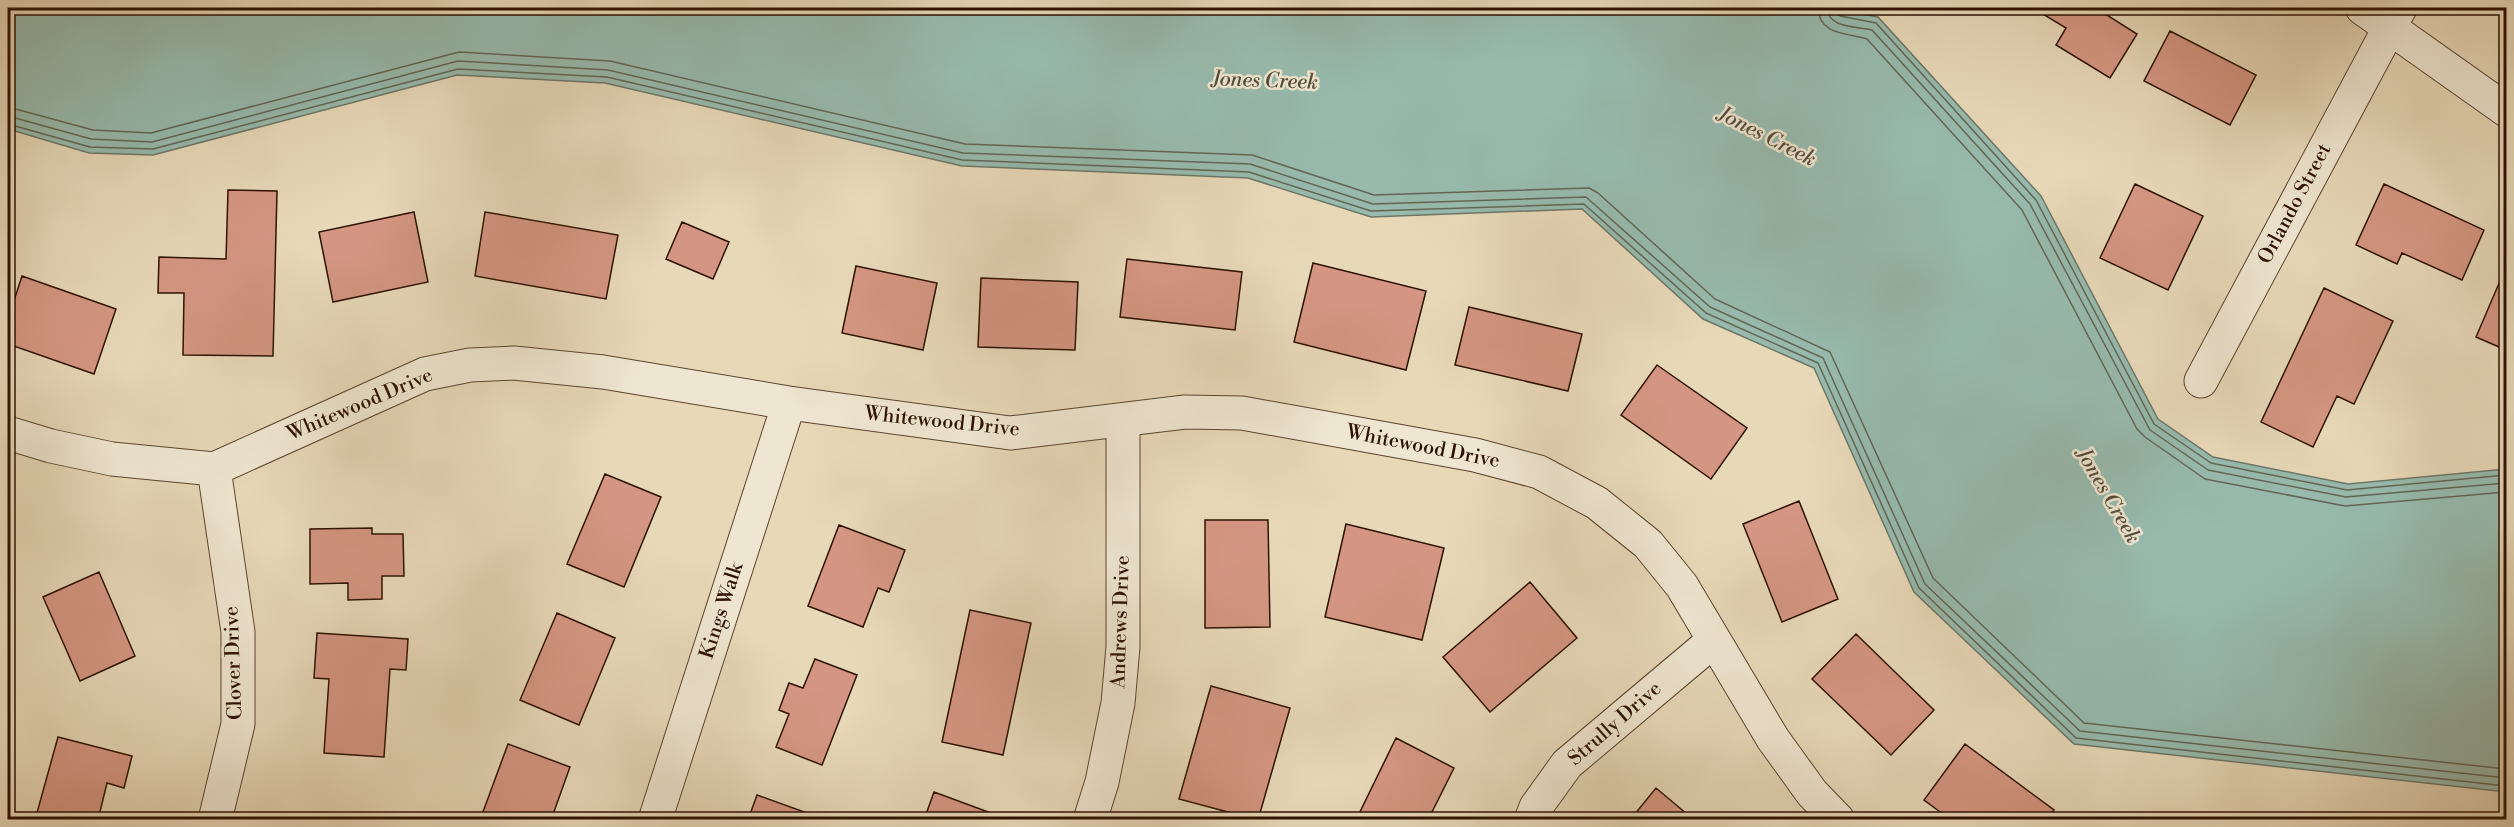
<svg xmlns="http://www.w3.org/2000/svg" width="2514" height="827" viewBox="0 0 2514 827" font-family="'Libre Bodoni',serif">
<rect width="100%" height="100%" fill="#e7d8b8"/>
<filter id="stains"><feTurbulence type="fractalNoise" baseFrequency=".00333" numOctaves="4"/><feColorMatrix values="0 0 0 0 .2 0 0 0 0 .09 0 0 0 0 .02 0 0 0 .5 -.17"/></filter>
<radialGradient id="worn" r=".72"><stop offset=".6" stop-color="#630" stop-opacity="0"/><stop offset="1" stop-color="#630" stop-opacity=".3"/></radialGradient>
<!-- water -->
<path fill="#97baad" stroke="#6d7768" stroke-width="1.5" d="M8 8H1826L1878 17 2041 196 2158 419 2213 457 2348 484 2506 469V792L2074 744 1914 592 1814 368 1703 319 1582 209 1371 217 1248 178 962 166 605 83 457 75 153 155 89 153 8 129Z"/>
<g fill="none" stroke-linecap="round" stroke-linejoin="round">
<!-- shore -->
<path stroke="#626656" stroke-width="1.5" d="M1818 8C1819 35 1847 33 1867 39L2022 210 2137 429 2145 437 2205 479 2345 506 2506 492
M1827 8C1829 29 1856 26 1872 30L2030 204 2150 430 2208 470 2346 497 2506 483
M1835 8 1836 13 1840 16 1876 23 2036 200 2154 424 2211 463 2347 490 2506 475
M8 107 93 130 151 133 459 52 610 61 965 144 1252 155 1374 195 1589 188 1598 193 1715 299 1830 352 1933 578 2084 723 2506 769
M8 116 91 139 152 142 458 61 608 70 963 153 1250 164 1373 204 1586 197 1710 307 1823 358 1925 584 2080 731 2506 778
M8 124 90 147 153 149 458 69 607 77 962 160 1249 172 1371 211 1584 204 1706 313 1818 363 1919 588 2076 738 2506 786"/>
</g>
<!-- building -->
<path fill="#d49682" stroke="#2e1200" stroke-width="1.5" d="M2033 8H2104L2102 12 2137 34 2110 78 2056 45 2066 28Z
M2170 31 2256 75 2230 125 2144 81Z
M2135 184 2203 216 2168 290 2100 258Z
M2384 184 2484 230 2462 280 2402 253 2397 264 2356 245Z
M228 190 277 191 273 356 183 355 184 293H158L159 257 226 259Z
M414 212 428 282 333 302 319 232Z
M485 212 618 235 606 299 475 276Z
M682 222 729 242 713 279 666 259Z
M1127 259 1242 272 1235 330 1120 317Z
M1313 263 1426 291 1406 370 1294 342Z
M856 266 937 283 923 350 842 333Z
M2506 267V350L2476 337Z
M22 276 116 309 94 374 8 344V319Z
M981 278 1078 282 1075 350 978 347Z
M2324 288 2393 321 2354 404 2337 396 2313 447 2261 422Z
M1469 307 1582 334 1568 391 1455 365Z
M1657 365 1747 428 1711 479 1621 415Z
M605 474 661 497 624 587 567 564Z
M1799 501 1838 599 1782 622 1743 524Z
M1205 520H1268L1270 627 1205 628Z
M1346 524 1444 548 1422 640 1325 617Z
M839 525 905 550 889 592 878 588 863 627 808 606Z
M372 528V534H403L404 576H382V599L348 600V583L310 584V529Z
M99 572 135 656 80 681 43 597Z
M1530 582 1577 638 1490 712 1443 657Z
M970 610 1031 623 1003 755 942 742Z
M557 613 615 638 579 725 520 700Z
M317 633 408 639 406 670 390 669 384 757 324 753 329 679 314 678Z
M1856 634 1934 710 1891 755 1812 679Z
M815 659 857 675 822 765 776 747 789 714 779 710 789 683 803 688Z
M1211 686 1290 708 1258 820 1179 799Z
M58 737 132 756 124 788 107 783 98 820H35Z
M1396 738 1454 768 1428 820H1356Z
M508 744 570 767 551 820H480Z
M1965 744 2054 810 2047 820H1951L1924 800Z
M1656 788 1694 820H1630Z
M934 792 999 816 997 820H924Z
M757 795 821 818V820H748Z
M321 814 340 820H319Z"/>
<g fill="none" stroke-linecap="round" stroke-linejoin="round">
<defs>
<path id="minor" d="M2362 8 2506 110
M2201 381 2400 8
M8 433 51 446 112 459 214 469 425 374 470 365 514 363 603 372 789 403 1010 433 1185 412 1242 413 1475 455 1539 472 1597 503 1648 544 1682 586 1773 739 1812 793 1838 820
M214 469 238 632V724L215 820
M655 820 789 403
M1090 820 1102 782 1118 703 1123 647V421
M1531 820 1536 807 1567 764 1713 641"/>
</defs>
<!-- minor casing -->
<use href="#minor" stroke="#5c442e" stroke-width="35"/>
<!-- minor -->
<use href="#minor" stroke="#efe6d1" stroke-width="33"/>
</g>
<g text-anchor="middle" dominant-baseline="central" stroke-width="5" stroke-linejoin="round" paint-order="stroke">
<!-- street labels -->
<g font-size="20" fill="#2e1200" stroke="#efe6d1">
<text transform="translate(2295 204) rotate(-62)">Orlando Street</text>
<text transform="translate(360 405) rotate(-23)">Whitewood Drive</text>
<text transform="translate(942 422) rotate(6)">Whitewood Drive</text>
<text transform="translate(1423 447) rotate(11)">Whitewood Drive</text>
<text transform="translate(722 611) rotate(-72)">Kings Walk</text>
<text transform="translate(1121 622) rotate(-88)">Andrews Drive</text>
<text transform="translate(234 663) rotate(-92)">Clover Drive</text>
<text transform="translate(1615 724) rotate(-41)">Strully Drive</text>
</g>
<!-- water labels -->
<g font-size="21" font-style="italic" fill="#534d3d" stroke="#efe6d1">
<text transform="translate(1265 81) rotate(2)">Jones Creek</text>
<text transform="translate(1767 137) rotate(27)">Jones Creek</text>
<text transform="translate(2108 496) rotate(60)">Jones Creek</text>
</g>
</g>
<!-- margin -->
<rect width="2514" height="827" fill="none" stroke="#e7d8b8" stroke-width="30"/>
<rect x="9" y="9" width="2496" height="809" fill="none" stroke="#2e1200" stroke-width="3"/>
<rect x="15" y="15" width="2484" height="797" fill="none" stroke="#2e1200" stroke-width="1.5"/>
<rect width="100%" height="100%" filter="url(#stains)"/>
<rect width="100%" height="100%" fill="url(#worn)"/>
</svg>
